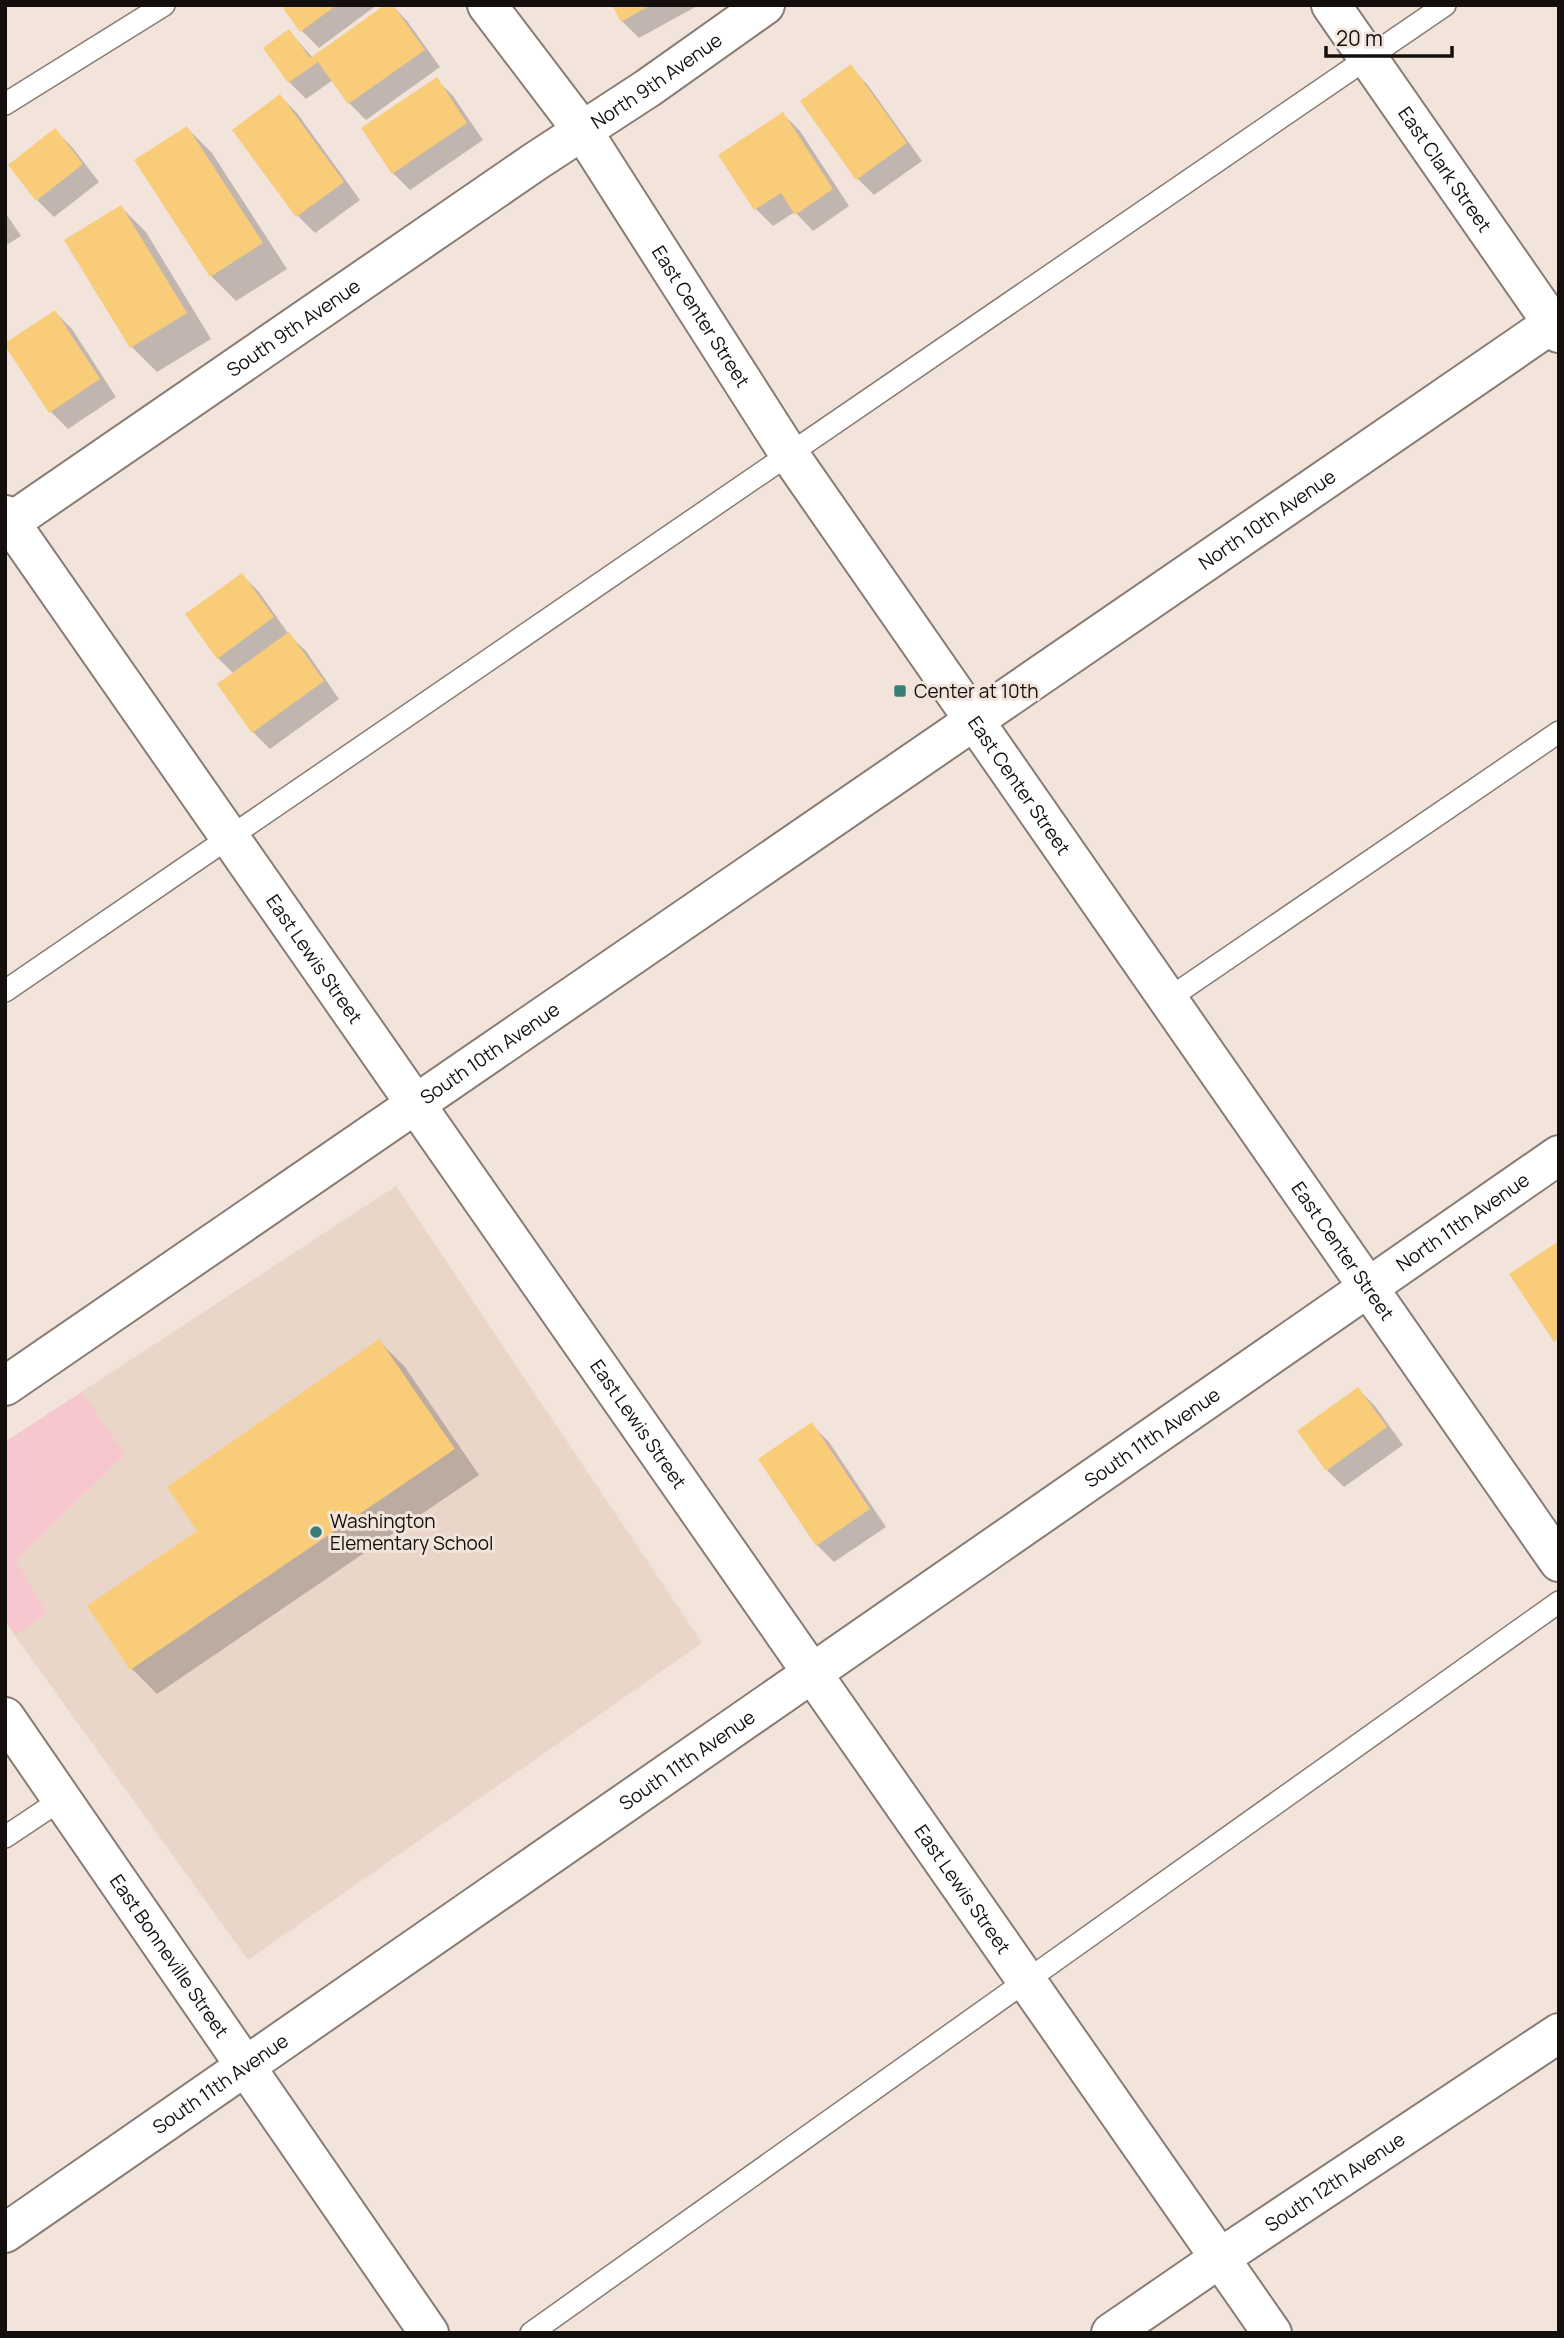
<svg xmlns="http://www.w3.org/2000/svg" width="1564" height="2338" viewBox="0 0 1564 2338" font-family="Manrope,sans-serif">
<rect width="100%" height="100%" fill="#f2e4db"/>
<!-- built -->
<path fill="#ead6c8" d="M396 1186 702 1643 248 1960 5 1622V1442Z"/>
<!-- green -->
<path fill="#f6c7cf" d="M82 1392 125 1454 16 1561 47 1614 15 1635 5 1622V1442Z"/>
<!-- shadow -->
<path fill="#0003" d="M283 5H377L319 48 302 31Z
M392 5 407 21 440 67 366 120 349 103 333 80 306 99 289 82V31L313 58Z
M614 5H699L639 38 622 21Z
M850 67 867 84 922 161 874 195 857 178Z
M436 79 453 96 483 140 410 190 393 173Z
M280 96 297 113 360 200 315 233 298 216 235 130Z
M783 114 800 131 849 206 813 231 795 212 773 226 756 209Z
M187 128 212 153 287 269 236 301 211 276Z
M55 130 72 147 99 182 54 217 37 200Z
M121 207 146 232 211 339 157 372 132 347 66 240Z
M5 212 21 236 5 246Z
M55 312 72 329 116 397 68 429 51 412 6 344Z
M242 575 259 592 290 636 306 651 339 699 270 749 253 732 234 674 218 658Z
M379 1341 405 1367 479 1475 157 1694 132 1669 199 1531Z
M1358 1389 1375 1406 1403 1445 1344 1487 1327 1470Z
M812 1425 829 1442 886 1527 834 1562 817 1545Z"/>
<!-- building -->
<path fill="#f9cc79" d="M281 5H337L300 32Z
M385 5H393L425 50 348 104 318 62 288 83 263 48 289 29 310 58Z
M612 5H651L621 22Z
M851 64 907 143 856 180 800 101Z
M437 77 467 123 392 174 361 128Z
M280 94 344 182 296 217 232 130Z
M783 112 833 189 795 215 781 193 754 210 718 155Z
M187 126 263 243 210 277 134 160Z
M55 128 83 164 36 201 8 165Z
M121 205 187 313 130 348 64 240Z
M55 310 100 379 49 413 5 346V343Z
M242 573 274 617 217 659 185 614Z
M289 632 324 681 252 733 217 684Z
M1559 1241V1338L1554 1342 1509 1274Z
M379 1339 455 1449 130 1670 87 1606 197 1531 167 1487Z
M1358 1387 1387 1427 1326 1471 1297 1431Z
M812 1422 870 1509 816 1546 758 1459Z"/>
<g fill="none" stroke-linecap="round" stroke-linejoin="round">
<defs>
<path id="lane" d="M5 104 164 5
M5 991 1445 5
M1168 999 1559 732
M5 1837 62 1799
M531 2333 1559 1602"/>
<g id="street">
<path id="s1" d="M5 515 1272 2333"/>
<path id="s2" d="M5 526 536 161 648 88 765 5"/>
<path id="s3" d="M5 1717 429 2333"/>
<path id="s4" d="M5 2233 1559 1155"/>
</g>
<g id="secondary">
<path id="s5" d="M487 5 582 130 789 454 1559 1562"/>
<path id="s6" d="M1331 5 1559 333"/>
<path id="s7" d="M5 1386 1559 319"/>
<path id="s8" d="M1111 2333 1220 2258 1559 2033"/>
</g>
</defs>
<!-- lane casing -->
<use href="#lane" stroke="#887c74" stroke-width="24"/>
<!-- street casing -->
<use href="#street" stroke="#887c74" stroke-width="42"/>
<!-- secondary casing -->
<use href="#secondary" stroke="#887c74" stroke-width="42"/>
<!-- lane -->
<use href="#lane" stroke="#fff" stroke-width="21"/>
<!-- street -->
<use href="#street" stroke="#fff" stroke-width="38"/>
<!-- secondary -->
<use href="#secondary" stroke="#fff" stroke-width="38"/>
</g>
<!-- markers -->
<g fill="#3a7f75" stroke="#f2e4db" stroke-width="2.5">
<rect x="893" y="684" width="14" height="14" rx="3.5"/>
<circle cx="316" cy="1532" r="7"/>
</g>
<g text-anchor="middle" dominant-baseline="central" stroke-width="6" stroke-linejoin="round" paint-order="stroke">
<!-- street labels -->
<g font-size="19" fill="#140f0c" stroke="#f2e4db">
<text stroke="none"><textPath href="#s2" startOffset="789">North 9th Avenue</textPath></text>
<text stroke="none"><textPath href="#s6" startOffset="200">East Clark Street</textPath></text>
<text stroke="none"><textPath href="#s5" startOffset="378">East Center Street</textPath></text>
<text stroke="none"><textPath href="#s2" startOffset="350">South 9th Avenue</textPath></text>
<text stroke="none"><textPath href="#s7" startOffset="1531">North 10th Avenue</textPath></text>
<text stroke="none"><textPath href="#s5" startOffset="945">East Center Street</textPath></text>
<text stroke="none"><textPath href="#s1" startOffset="541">East Lewis Street</textPath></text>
<text stroke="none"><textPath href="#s7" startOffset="588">South 10th Avenue</textPath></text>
<text stroke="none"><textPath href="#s4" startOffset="1774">North 11th Avenue</textPath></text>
<text stroke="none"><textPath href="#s5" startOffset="1512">East Center Street</textPath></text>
<text stroke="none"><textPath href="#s1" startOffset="1108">East Lewis Street</textPath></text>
<text stroke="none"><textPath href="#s4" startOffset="1396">South 11th Avenue</textPath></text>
<text stroke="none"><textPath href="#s4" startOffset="830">South 11th Avenue</textPath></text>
<text stroke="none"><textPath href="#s1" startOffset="1675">East Lewis Street</textPath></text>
<text stroke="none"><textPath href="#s3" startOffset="290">East Bonneville Street</textPath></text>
<text stroke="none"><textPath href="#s4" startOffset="262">South 11th Avenue</textPath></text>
<text stroke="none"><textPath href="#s8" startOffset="270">South 12th Avenue</textPath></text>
</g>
<!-- poi labels -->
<g font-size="19" fill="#140f0c" stroke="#f2e4db" text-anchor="start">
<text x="914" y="691">Center at 10th</text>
<text x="330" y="1521">Washington<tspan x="330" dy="22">Elementary School</tspan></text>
</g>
</g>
<!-- border -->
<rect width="1564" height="2338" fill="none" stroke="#140f0c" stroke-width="14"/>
<!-- scale -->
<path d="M1326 46v10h126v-10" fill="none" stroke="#140f0c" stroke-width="3.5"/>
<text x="1336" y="46" font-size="21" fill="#140f0c" stroke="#f2e4db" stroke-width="5" paint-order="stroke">20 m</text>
</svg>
